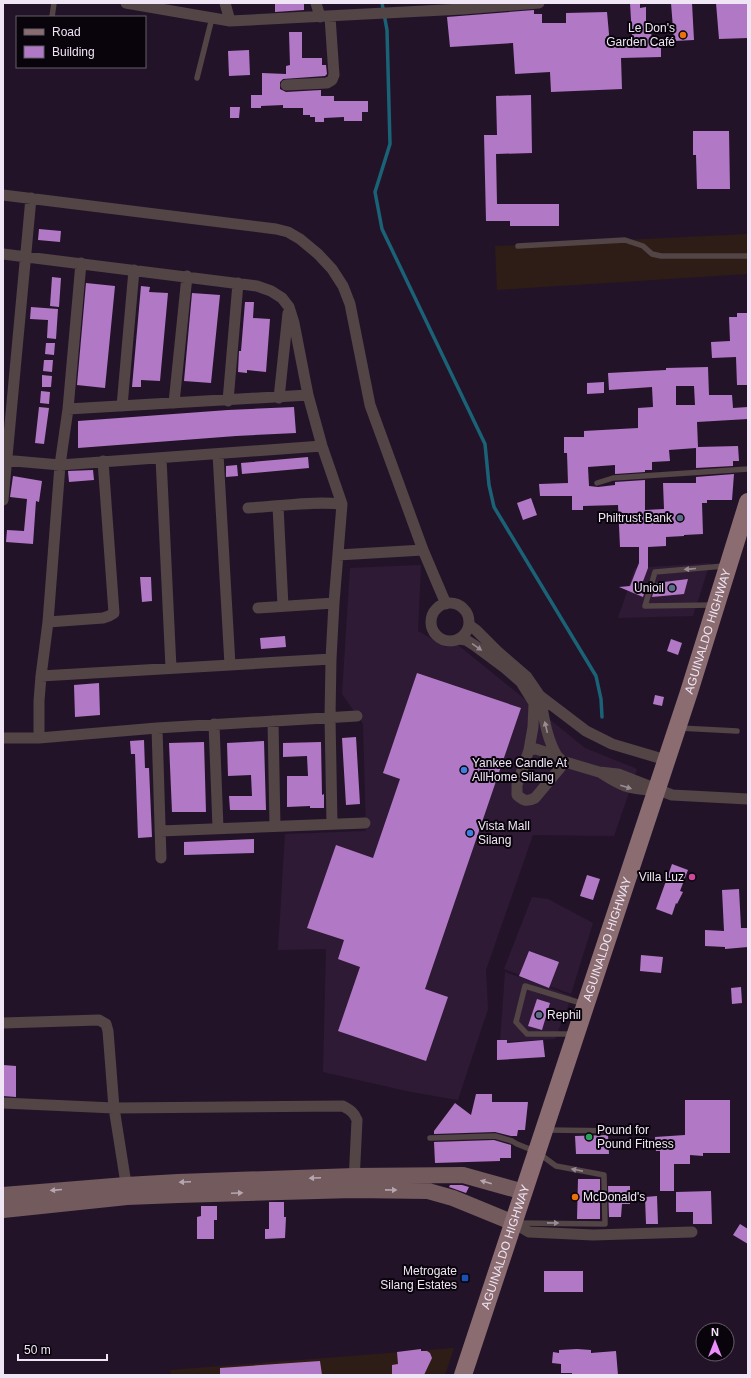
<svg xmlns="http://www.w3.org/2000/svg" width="751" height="1378" viewBox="0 0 751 1378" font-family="Arial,sans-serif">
<rect width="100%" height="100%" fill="#231329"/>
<!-- built -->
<path fill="#2e1a35" d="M710 563 693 616 618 618 635 568Z
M421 565 418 631 446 647 458 645 585 748 637 769 614 836 533 835 486 970 488 1009 458 1100 411 1092 323 1072 326 949 278 950 285 834 366 831 363 724 342 694 350 568Z
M532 897 548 899 593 923 571 994 504 969Z
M505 972 572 996 555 1039 500 1042Z"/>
<!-- industrial -->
<path fill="#2e1d16" d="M748 234V274L497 290 495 246Z
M454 1348 445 1375H171L170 1370Z"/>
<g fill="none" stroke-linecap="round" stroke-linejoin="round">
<!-- stream -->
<path stroke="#1a6276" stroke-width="3.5" d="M382 3 387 30 390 144 375 192 382 229 485 444 489 485 494 507 596 676 601 699 602 717"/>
</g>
<!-- building -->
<path fill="#b179c5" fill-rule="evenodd" d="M275 3H304V10L275 12Z
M630 3H640V8L646 7V28H651L652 47 661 46V57L621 58 622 89 551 92 550 72 515 74 513 43 450 47 447 17 534 10V14H542V23H566V13L607 12 610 45H631V36H632Z
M671 3H692L694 40 674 41Z
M716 3H748V38L719 39Z
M289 32H302V58H322V65H326L327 74 325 76 283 79 280 82V89L286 92 321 90V96H334V101H368V112H362V121H344V117L324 118V122H315V117H310V115H303V108H283V105L261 106V108H251V95H262V73L286 74V66L290 65Z
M249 50 250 75 229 76 228 51Z
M531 95 532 153 496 154 497 204H559V226H510V221H486L484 135H497L496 96Z
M230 107H240L239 118H230Z
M693 131H729L730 189H697L696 155H693Z
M39 229 61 231 60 242 38 240Z
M52 277 61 278 59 307 50 306Z
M86 283 115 286 105 388 77 385Z
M141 286 150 287 149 292 168 293 160 381 141 380V387H132Z
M192 293 220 295 211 383 184 381Z
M245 302H254L253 318 270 319 266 372 247 370V373L238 372 239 351H241Z
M31 307 58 309 56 339 47 338 48 320 30 319Z
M737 313H748V385H737L736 357 712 358 711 342 730 341 729 317H737Z
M46 343H55L54 355 45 354Z
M44 360H53L52 372 43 371Z
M708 367 709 395H732L733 408 748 407V419L697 422 698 447 738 446 739 461H733V466L696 468V448L669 450 670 461 652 462V470H645V472L615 474V465L588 467 589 486 598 487 615 485V482L645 480V510L664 509 663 483H696V477L734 474 732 500H707V503H702L703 534 684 535V536L666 537V546L648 547V568L642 584H647L643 597 619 587 630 586 639 563V547H620L618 505 583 506V510H572V496H540L539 484 568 483 567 453H564V437H584V431L638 428V408L653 407 652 387 609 390 608 373 666 370V368ZM676 386H694L695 405H676Z
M42 375 52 376 51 387H42Z
M604 382V393L587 394V383Z
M41 391 50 392 49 404 40 403Z
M39 407 49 408 44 444 35 443Z
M294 407 296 433 236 436 78 448V421L228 410Z
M308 457 309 468 242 474 241 463Z
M237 465 238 476 226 477V466Z
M93 470 94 480 69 482 68 471Z
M13 476 42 481 39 502 36 501 33 544 6 542 7 530 24 531 27 499 10 497Z
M531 498 537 515 523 520 517 503Z
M140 577H151L152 601 142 602Z
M688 579 684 594 652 597 656 583Z
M285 636 286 647 261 649 260 638Z
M671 639 682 643 678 655 667 651Z
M417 673 521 708 425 989 448 997 426 1061 338 1031 360 967 338 959 344 940 307 928 336 845 373 858 400 779 383 773Z
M99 683 100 715 75 717 74 685Z
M655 695 664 697 662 706 653 704Z
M356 737 360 804 346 805 342 738Z
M144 740 145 768H149L152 837 138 838 135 754H131L130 741Z
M264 741 266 810H230L229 796H252L251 775 228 776 227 743Z
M204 742 206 812H172L169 743Z
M321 742 322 795 324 794V808H310V806L287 807V776H308L307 756 283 757V743Z
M254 839V853L184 855V842Z
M672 864 688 870 680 891 683 892 677 904 676 903 672 915 656 909Z
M587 875 600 879 593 900 580 896Z
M739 889 741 928H748V947L725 949V947L705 946V930L724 931 722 890Z
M529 951 559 962 549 988 519 976Z
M641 955 663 957 661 973 640 971Z
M741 987 742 1003 732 1004 731 988Z
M537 999 550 1003 542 1030 528 1026Z
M497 1040H507V1043L543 1040 545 1057 497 1060Z
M3 1065 16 1066V1097L3 1096Z
M476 1094H492V1102H528L525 1130H518L517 1136H511L495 1132 434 1134V1131L455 1103 471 1115Z
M685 1100H730V1153H703V1156L690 1155V1164H674V1191H660V1151H656L655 1137 685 1135Z
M608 1135 609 1154H576L575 1136Z
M494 1140 511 1145V1158H500V1161L435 1163 434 1142Z
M578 1179H600V1219H577Z
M450 1185H462L469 1187 466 1193 449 1187Z
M608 1186H630V1204H622L621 1217H609Z
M711 1191 712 1224H693V1212H676V1192Z
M657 1196 658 1224H646L645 1197Z
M269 1202H284V1217H286L285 1238 265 1239V1229H269Z
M201 1206H217V1220H214V1239H197V1217L201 1216Z
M740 1224 748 1229V1244L733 1235Z
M544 1271H583V1292H544Z
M421 1349V1351H427L430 1353 432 1358 424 1375H392V1365L398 1364 397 1352Z
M577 1349 591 1350V1353L616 1351 618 1375H572V1373H561V1364L552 1363 553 1352 559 1353V1350Z
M320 1361 322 1375H220V1368Z"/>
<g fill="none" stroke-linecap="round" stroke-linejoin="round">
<!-- lane -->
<path stroke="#534446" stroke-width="5.5" d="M52 17 54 3
M197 78 212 18
M518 246 625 240 643 246 652 254 661 256H748
M597 483 613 478 748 469
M713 605 645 606 655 572 724 566
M679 728 737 731
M574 1034H527L516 1022 525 986 584 1004
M547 1130 623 1131
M430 1138 495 1136 512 1141 517 1144 537 1152 556 1166 604 1175 605 1224 518 1223"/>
<!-- street -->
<path stroke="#534446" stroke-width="11" d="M126 3 230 21 463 9 539 3
M225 3 230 21
M316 3 320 17
M286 85 327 83 332 80 334 75 330 17
M3 195 276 229 288 232 300 239 318 254 332 269 343 286 350 304 370 405 423 550 446 604
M3 254 257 286 271 291 282 298 289 307 294 323 308 395 322 446 342 504 334 603 331 659 330 717 332 824
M279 398 288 313
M228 401 238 283
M174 403 187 276
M122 406 134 270
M68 409 308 395
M218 454 230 665
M161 458 171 668
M3 460 60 465 322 446
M3 500 31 198
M278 506 283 606
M248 508C279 506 311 501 342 504
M338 555 423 550
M431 622a19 19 0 1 1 38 0a19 19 0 1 1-38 0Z
M258 608 334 603
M48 622 103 618 109 616 114 613 103 461
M469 625 476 630 497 651 527 677 540 696 586 731 612 744 666 760
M458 639 466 640 474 645 505 668 521 682 534 703 533 727 529 750 517 785V795C524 801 527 802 535 798L560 768 562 761
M41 676 331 659
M540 696C544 717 546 737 557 756
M273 721 275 826
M214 724 218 828
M157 728 161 858
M3 738H39L157 728 357 716
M39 738V701L41 676 48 622 60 465 68 409 81 263
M529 750 536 749 557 756 562 761 599 772 618 774 672 795 748 799
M601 773C621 786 628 789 652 790
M160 831 365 823
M3 1023 99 1020 106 1024 108 1031 114 1108 127 1190
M3 1103 114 1108 343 1106C350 1110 354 1112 357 1120L354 1182
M514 1223 529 1232 593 1235 692 1232"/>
<!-- secondary -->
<path stroke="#725a5d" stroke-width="16" d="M3 1195 126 1185 178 1182 354 1176 463 1175 524 1192
M3 1210 127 1197 178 1195 353 1190 428 1191 453 1198 514 1223"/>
<!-- primary -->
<path stroke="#8b6c70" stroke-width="18" id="s1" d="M463 1375 689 692 748 502"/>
</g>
<!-- one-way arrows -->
<defs><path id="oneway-solid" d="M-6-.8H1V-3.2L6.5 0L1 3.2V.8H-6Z"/></defs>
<g fill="#998c94">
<use href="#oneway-solid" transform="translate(690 569) rotate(175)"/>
<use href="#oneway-solid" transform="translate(477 647) rotate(35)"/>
<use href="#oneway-solid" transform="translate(546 727) rotate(-103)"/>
<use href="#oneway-solid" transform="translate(626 787) rotate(18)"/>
<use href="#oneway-solid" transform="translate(577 1170) rotate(-169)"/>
<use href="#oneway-solid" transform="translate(553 1223) rotate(1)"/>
</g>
<g fill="#b7a6b0">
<use href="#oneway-solid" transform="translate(315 1178) rotate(178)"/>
<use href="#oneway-solid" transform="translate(185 1182) rotate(178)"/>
<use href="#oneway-solid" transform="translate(486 1182) rotate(-164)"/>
<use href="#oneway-solid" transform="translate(56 1190) rotate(175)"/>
<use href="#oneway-solid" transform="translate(391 1190) rotate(1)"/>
<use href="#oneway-solid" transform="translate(237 1193) rotate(-2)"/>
</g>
<!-- markers -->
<g fill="#e8710a" stroke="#09040b" stroke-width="1.5">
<circle cx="683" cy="35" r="4"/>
<circle cx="575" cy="1197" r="4"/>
</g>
<g fill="#5c6f8a" stroke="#09040b" stroke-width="1.5">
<circle cx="680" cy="518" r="4"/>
<circle cx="672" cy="588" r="4"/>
<circle cx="539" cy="1015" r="4"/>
</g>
<g fill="#3f7fe0" stroke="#09040b" stroke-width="1.5">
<circle cx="464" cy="770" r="4"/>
<circle cx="470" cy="833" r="4"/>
</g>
<circle fill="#d1479c" stroke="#09040b" stroke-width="1.5" cx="692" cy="877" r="4"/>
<circle fill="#2e9e5b" stroke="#09040b" stroke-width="1.5" cx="589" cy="1137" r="4"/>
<rect fill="#1a4fb4" stroke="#09040b" stroke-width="1.5" x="461" y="1274" width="8" height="8" rx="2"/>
<g text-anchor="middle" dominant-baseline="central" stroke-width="4" stroke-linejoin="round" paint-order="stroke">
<!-- poi labels -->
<g font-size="12" fill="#efe5f4" stroke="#09040b" text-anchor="end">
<text x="675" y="28">Le Don's<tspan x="675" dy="14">Garden Café</tspan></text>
<text x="672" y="518">Philtrust Bank</text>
<text x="664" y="588">Unioil</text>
<text x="472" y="763" text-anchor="start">Yankee Candle At<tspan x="472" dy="14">AllHome Silang</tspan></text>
<text x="478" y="826" text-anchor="start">Vista Mall<tspan x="478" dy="14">Silang</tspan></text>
<text x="684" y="877">Villa Luz</text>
<text x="547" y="1015" text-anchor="start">Rephil</text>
<text x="597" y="1130" text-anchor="start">Pound for<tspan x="597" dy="14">Pound Fitness</tspan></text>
<text x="583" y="1197" text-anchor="start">McDonald's</text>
<text x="457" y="1271">Metrogate<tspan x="457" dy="14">Silang Estates</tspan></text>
</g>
<!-- street labels -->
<g font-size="12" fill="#efe5f4" stroke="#09040b">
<text stroke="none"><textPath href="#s1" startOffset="783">AGUINALDO HIGHWAY</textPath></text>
<text stroke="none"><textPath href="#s1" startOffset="459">AGUINALDO HIGHWAY</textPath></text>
<text stroke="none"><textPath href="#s1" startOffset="135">AGUINALDO HIGHWAY</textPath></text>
</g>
</g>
<!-- border -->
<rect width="751" height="1378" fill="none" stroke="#efe5f4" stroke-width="8"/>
<!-- legend -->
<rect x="16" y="16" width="130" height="52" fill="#09040b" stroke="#655e68"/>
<rect x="24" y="29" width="20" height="6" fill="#8b6c70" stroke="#655e68"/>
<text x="52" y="36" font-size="12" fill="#efe5f4">Road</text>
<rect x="24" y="46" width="20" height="12" fill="#b179c5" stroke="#655e68"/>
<text x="52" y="56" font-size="12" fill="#efe5f4">Building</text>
<!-- north arrow -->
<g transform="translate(715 1342)"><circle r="19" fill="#09040b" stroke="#655e68"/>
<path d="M0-3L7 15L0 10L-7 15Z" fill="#eb8dfc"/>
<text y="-6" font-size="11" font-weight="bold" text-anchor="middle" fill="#efe5f4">N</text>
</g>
<!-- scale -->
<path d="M18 1354v6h89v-6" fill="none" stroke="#efe5f4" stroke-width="2"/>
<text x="24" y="1354" font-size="12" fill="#efe5f4" stroke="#09040b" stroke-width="3" paint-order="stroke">50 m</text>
</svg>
